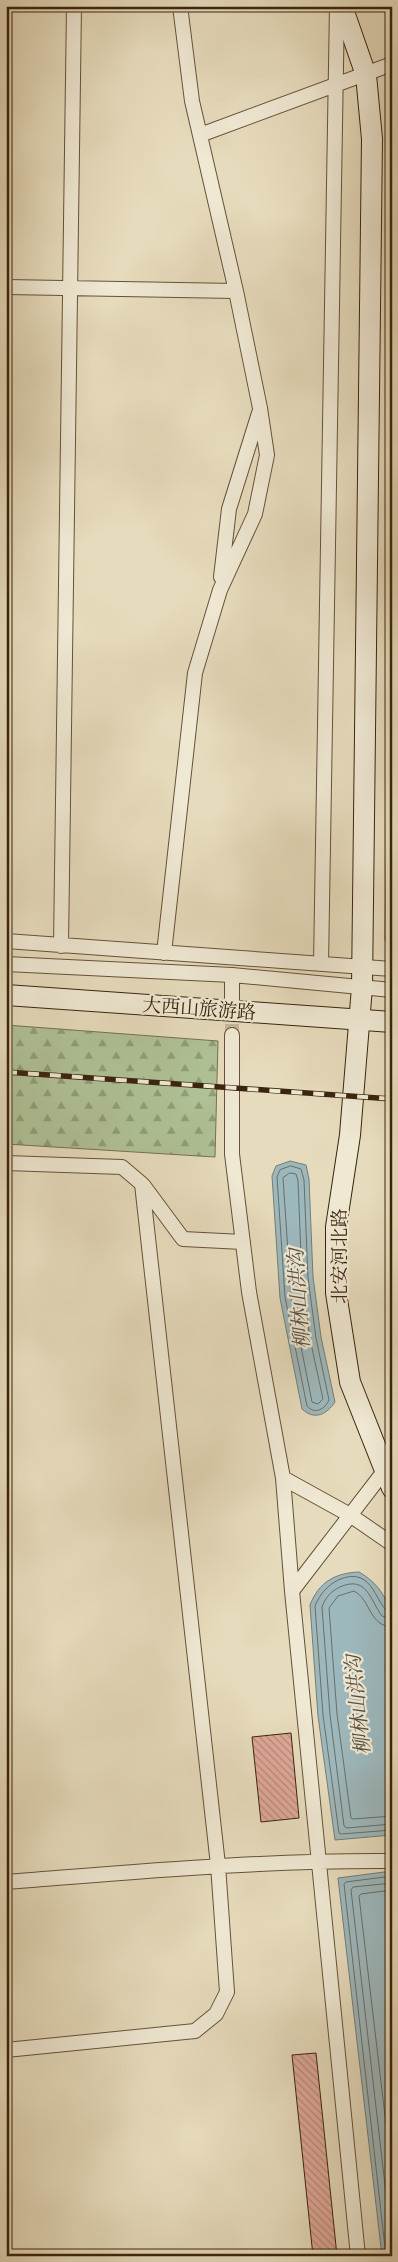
<svg xmlns="http://www.w3.org/2000/svg" width="398" height="2262" viewBox="0 0 398 2262" font-family="Cardo,'Noto Serif SC',serif">
<defs>
<pattern id="grass-tufts" width="24" height="20" patternUnits="userSpaceOnUse" patternTransform="scale(1.25)"><rect width="24" height="20" fill="#afc196"/><path d="M3 7l-1-3M5 7V3M7 7l1-3M15 17l-1-3M17 17v-4M19 17l1-3" fill="none" stroke="#8f9d79"/></pattern>
<pattern id="forest-firs" width="22" height="20" patternUnits="userSpaceOnUse" patternTransform="scale(1.25)"><rect width="22" height="20" fill="#afc196"/><path d="M5 1l3.5 6h-7zM16 11l3.5 6h-7z" fill="#8f9d79"/></pattern>
<pattern id="building-back-hatch" width="6" height="6" patternUnits="userSpaceOnUse" patternTransform="scale(1.25)"><rect width="6" height="6" fill="#dfa899"/><path d="M-1 5l2 2M0 0l6 6M5-1l2 2" fill="none" stroke="#b6897b"/></pattern>
</defs>
<rect width="100%" height="100%" fill="#e6dbbc"/>
<filter id="stains"><feTurbulence type="fractalNoise" baseFrequency=".004" numOctaves="4"/><feColorMatrix values="0 0 0 0 .2 0 0 0 0 .09 0 0 0 0 .02 0 0 0 .5 -.17"/></filter>
<radialGradient id="worn" r=".72"><stop offset=".6" stop-color="#630" stop-opacity="0"/><stop offset="1" stop-color="#630" stop-opacity=".3"/></radialGradient>
<!-- grass -->
<path fill="url(#grass-tufts)" stroke="#747251" d="M392 362V960L385 939Z"/>
<!-- forest -->
<path fill="url(#forest-firs)" stroke="#747251" d="M6 1025 218 1041 215 1157 6 1144Z"/>
<!-- water -->
<path fill="#9db8bd" stroke="#757d76" d="M290 1161 306 1165 309 1179 313 1277 321 1337 335 1402C327 1414 315 1421 302 1409L280 1298 272 1176 276 1166Z
M359 1572C378 1583 388 1598 392 1620V1835L335 1840 318 1716 310 1605C319 1582 335 1573 359 1572Z
M392 1871V2256H382L338 1878Z"/>
<g fill="none" stroke-linecap="round" stroke-linejoin="round">
<!-- shore -->
<path stroke="#6c6e64" stroke-width="1" d="M291 1166 301 1169 304 1180 308 1278 316 1338 329 1400C325 1409 315 1415 307 1406L285 1297 277 1177 280 1170Z
M290 1173 296 1174 298 1181 302 1279 310 1339 323 1399 318 1404 312 1402 291 1296 283 1178Z
M392 1613C375 1611 376 1563 338 1580 327 1586 320 1594 315 1606L323 1715 339 1833 341 1834 392 1830
M392 1619 382 1616C370 1600 367 1575 340 1587 331 1591 325 1598 322 1607L330 1715 344 1826 347 1828 392 1824
M392 1627C369 1626 371 1600 354 1591L338 1596 329 1608 337 1714 351 1818 353 1819 392 1816
M392 1883 353 1887 351 1890 392 2246
M392 1890 361 1894 359 1896 392 2175
M386 2256 344 1884 346 1882 392 1876"/>
</g>
<!-- building -->
<path fill="url(#building-back-hatch)" stroke="#3a240c" d="M291 1733 299 1818 261 1822 252 1737Z
M316 2053 337 2256H313L292 2055Z"/>
<g fill="none" stroke-linecap="round" stroke-linejoin="round">
<!-- street-tunnel -->
<path stroke="#c4b699" stroke-width="14" stroke-dasharray="14 7" stroke-linecap="butt" d="M232 1003V1035"/>
<defs>
<path id="street" d="M200 135 392 64
M6 287 236 291
M221 577 229 509 259 413
M6 941 392 969
M61 946 74 6
M164 953 195 673 220 590 255 514 267 455 260 408 236 291 192 101 180 6
M6 964 232 975 392 990
M321 964 337 6
M232 975V1003
M232 1035V1154L249 1292 283 1478 292 1591 358 2256
M6 1163 122 1167 142 1184 218 1865 227 1992 216 2014 195 2031 6 2050
M143 1185 183 1239 243 1242
M283 1478 350 1515 392 1544
M292 1591 385 1470
M6 1882C135 1872 263 1860 392 1861"/>
<path id="secondary" d="M342 6 366 75 372 139 362 987 350 1135 336 1227V1293L350 1382 392 1488
M6 995 392 1022"/>
</defs>
<!-- street casing -->
<use href="#street" stroke="#655238" stroke-width="16"/>
<!-- secondary casing -->
<use href="#secondary" stroke="#3a240c" stroke-width="22"/>
<!-- street -->
<use href="#street" stroke="#efe8d3" stroke-width="14"/>
<!-- secondary -->
<use href="#secondary" stroke="#efe8d3" stroke-width="20"/>
<defs>
<path id="rail" d="M6 1072 392 1099"/>
</defs>
<!-- rail casing -->
<use href="#rail" stroke="#3a240c" stroke-width="5.5"/>
<!-- rail -->
<use href="#rail" stroke="#efe8d3" stroke-width="4" stroke-dasharray="11" stroke-linecap="butt"/>
</g>
<g text-anchor="middle" dominant-baseline="central" stroke-width="4.5" stroke-linejoin="round" paint-order="stroke">
<!-- street labels -->
<g font-size="19" fill="#3a240c" stroke="#efe8d3">
<text transform="translate(199 1009) rotate(4)">大西山旅游路</text>
<text transform="translate(340 1256) rotate(-90)">北安河北路</text>
</g>
<!-- water labels -->
<g font-size="20" font-style="italic" fill="#585041" stroke="#efe8d3">
<text transform="translate(299 1299) rotate(-94)">柳林山洪沟</text>
<text transform="translate(358 1705) rotate(-96)">柳林山洪沟</text>
</g>
</g>
<!-- margin -->
<rect width="398" height="2262" fill="none" stroke="#e6dbbc" stroke-width="25"/>
<rect x="8" y="8" width="383" height="2247" fill="none" stroke="#3a240c" stroke-width="2.5"/>
<rect x="12" y="12" width="373" height="2237" fill="none" stroke="#3a240c"/>
<rect width="100%" height="100%" filter="url(#stains)"/>
<rect width="100%" height="100%" fill="url(#worn)"/>
</svg>
